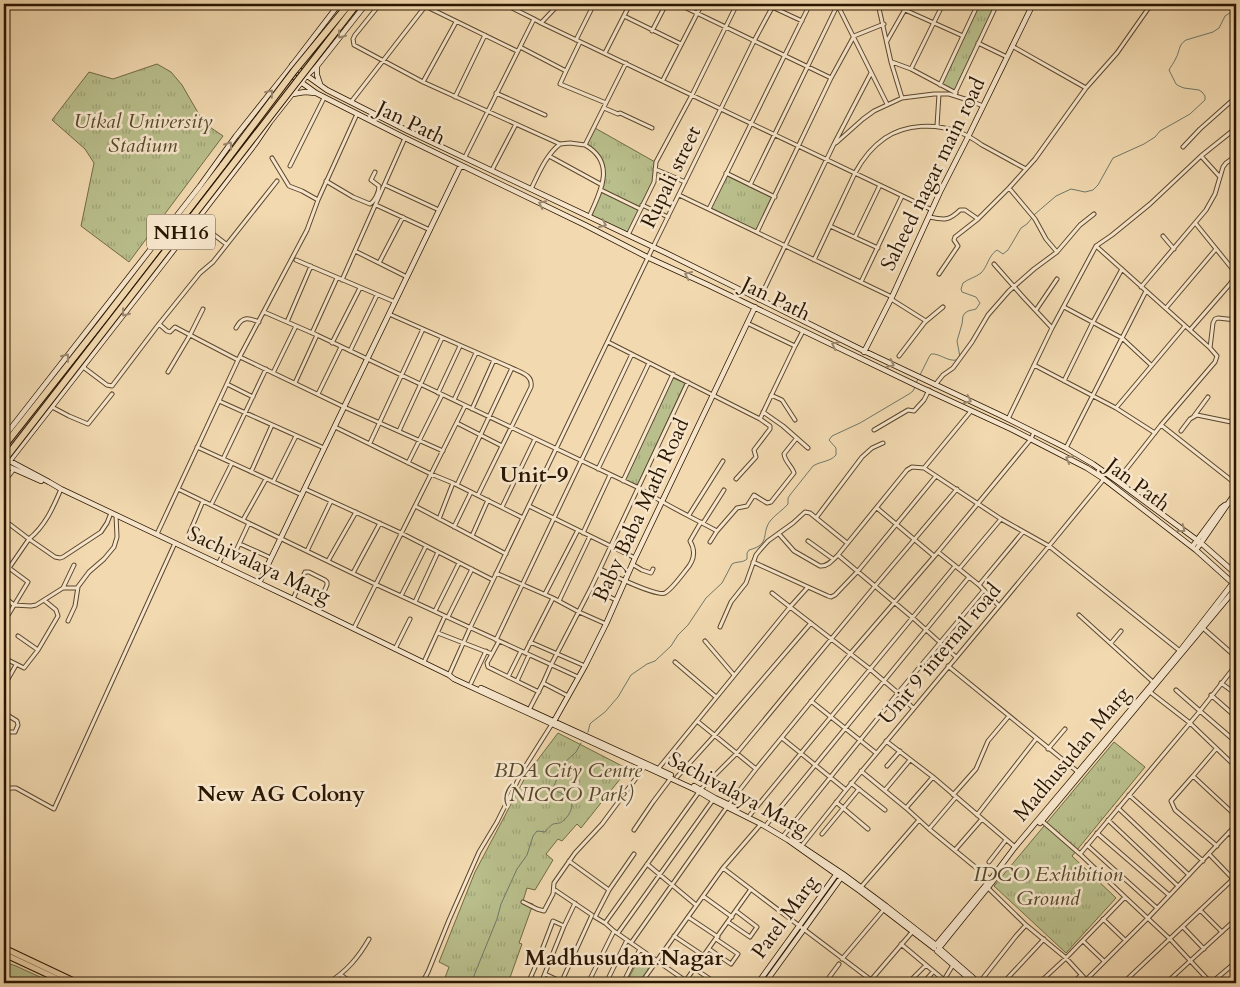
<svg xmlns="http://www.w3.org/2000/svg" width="1240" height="987" viewBox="0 0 1240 987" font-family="Cardo,serif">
<defs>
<pattern id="grass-tufts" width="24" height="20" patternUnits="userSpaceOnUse" patternTransform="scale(1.25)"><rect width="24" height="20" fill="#b9bf8c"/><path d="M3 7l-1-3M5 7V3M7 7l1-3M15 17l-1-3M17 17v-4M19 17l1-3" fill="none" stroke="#9fa377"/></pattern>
</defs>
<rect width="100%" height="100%" fill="#f2d9b0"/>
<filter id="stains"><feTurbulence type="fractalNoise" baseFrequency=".004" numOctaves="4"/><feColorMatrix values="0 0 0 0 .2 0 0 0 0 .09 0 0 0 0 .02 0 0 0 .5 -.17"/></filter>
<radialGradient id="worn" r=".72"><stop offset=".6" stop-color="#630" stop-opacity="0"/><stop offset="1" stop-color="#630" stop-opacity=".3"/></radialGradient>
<!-- grass -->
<path fill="url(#grass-tufts)" stroke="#726a46" d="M978 4H997L956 94 940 85Z
M157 64 171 72 182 85 204 123 223 136 129 262 81 226 94 163 85 149 52 120 89 72 113 79Z
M595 128 655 162 653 181 640 208 601 190C606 166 603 161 586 145Z
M727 176 773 198 756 230 711 208Z
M601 191 640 209 628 235 589 217Z
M673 378 685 383 637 486 625 480Z
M558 733 628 769 581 828 577 824 562 841 558 839 546 854 553 860 535 890 527 888 523 901 533 904 519 943 522 944 508 983H443L449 967 439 962 475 872 527 774Z
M1114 742 1145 767 1072 856 1116 898 1066 953 994 886Z
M642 953 654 961 639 983H626Z"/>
<!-- pitch -->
<path fill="#b9bf8c" stroke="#726a46" d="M4 962 16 966 53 983H4Z"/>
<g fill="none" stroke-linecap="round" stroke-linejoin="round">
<!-- stream -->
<path stroke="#6e786b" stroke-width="1" d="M960 357 957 341 962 324 963 316 965 313 968 311 976 309 980 303 976 297 962 292 961 289 963 283C968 279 976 277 981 273 988 266 988 256 997 250L1003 254 1008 250 1021 228 1027 224 1035 214 1056 196 1071 189 1085 192 1093 190 1098 185 1113 158 1144 144 1155 137 1160 131 1190 114 1205 100V96L1202 92 1199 90 1184 88 1179 86 1176 84 1169 70C1171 66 1174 63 1176 58 1180 51 1178 45 1186 40L1213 32 1219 28 1225 16 1236 9
M916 383 929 357 931 354C940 353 947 362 957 360
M588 732 590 724 592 722 605 712 618 697 631 675 647 664 655 661 671 646 678 635 688 625 706 598 722 583 732 564C737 561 743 563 747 559V553L749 550C772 544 760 533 771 520 776 514 783 510 788 504V498L790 495 813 466C821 461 830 462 836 455V448L829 440 832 436 860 423 909 394 913 391 915 387
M471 983 497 919 501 904 517 869 527 855 533 836 537 831 545 832C547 829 550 826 553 824 557 823 561 824 564 820 569 816 575 805 570 800 564 795 560 791 553 791V788L564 763 576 752 581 743"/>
<defs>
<path id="street" d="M380 4 355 35 353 39 354 45 423 82 560 144 570 143 585 145 606 103
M678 4 831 78
M837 4 887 104
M878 4 891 62 902 98
M425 6 517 51
M772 7 802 21
M905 10 963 36
M624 16 681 44
M534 19 541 23 559 4
M541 23 932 210
M652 31 666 4
M576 40 594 4
M887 41 908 4
M978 43 1007 57
M1012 46 1086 88
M520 47 566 71 580 42
M605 53 630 4
M892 62 911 69 956 93
M911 69 943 4
M566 71 560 84 606 103 626 63
M663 80 702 4
M423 82 456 22
M940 85 978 4
M496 93 545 115
M955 93 997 4
M455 97 485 35
M351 102 427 4
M604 108 618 114 620 113 652 128
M937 126 939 94
M836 143 863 119 874 111 902 98 934 94H949L968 100 983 106
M585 145C617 163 600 192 589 217
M1183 147 1200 129 1236 97
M549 156 602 185
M1201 156 1220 177
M465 157 534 19 504 4
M272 158 289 186 302 191 318 200
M290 166 324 98
M655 169 685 182
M492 170 516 124
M726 173 775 197
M326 181 353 197 370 204C375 201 379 192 379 186L371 180 375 172
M385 185 439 210
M750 185 838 4
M1009 188 1035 219 1046 239 1057 252
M531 189C539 173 546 155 560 144
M601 190 640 209
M679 195 892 297
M376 205 430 230
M642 205 668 217
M709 209 810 4
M929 217C944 220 949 221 960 210H965L978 219 1009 188 1035 159 1086 88 1117 53 1150 6 1143 4
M196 221 226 244
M830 226 878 248
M757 232 831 78 854 36 884 24
M628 235 654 182 656 162 692 95 737 4
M1163 236 1174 249
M855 237 880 185
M1096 246 1210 348 1217 356 1215 362 1161 425 1117 481
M355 251 379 263 403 217
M296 260 395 302
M814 260 855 173C862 160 872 147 885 138 906 124 935 123 959 132 967 135 975 140 982 145 997 153 1011 161 1026 169
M379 263 407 277
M994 264 1024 298 1052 328
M939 274 958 246 954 240 955 237 978 219
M342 280 405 138
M861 282 902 196
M1141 287 1206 210 1215 194 1223 167 1226 163 1236 156
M891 299 926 321
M759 300 834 144 871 73
M1064 307 1122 338 1151 365
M1166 308 1216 249
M203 309 190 335 238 360
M1036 310 1057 279
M264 312 317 335 639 488C664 504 691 517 717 531L710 542
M389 314 512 368C522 373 533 375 531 387L478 495
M287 322 311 266
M159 324 167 331 170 332 175 327 190 335 168 372
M236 328C242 317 247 317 259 322
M1190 330 1230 284 1235 276 1234 271 1196 224
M312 333 337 278
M608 342 760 419 795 346 747 323
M332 343 360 288
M795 346 803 331
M1210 348 1213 323 1215 319 1218 318 1236 320
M350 351 377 295
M899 356 925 322 943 307
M240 357 344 407 443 451
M1034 365 1116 408 1155 433
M83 367 107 385 112 386 159 324 200 273 213 262 277 181
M273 373 296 326
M1064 381 1093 322 1122 269
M295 383 317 335
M227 384 253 397
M935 385 943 375 953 368 972 342 988 315 1009 291 1034 269 1057 252 1080 225 1094 214
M438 393 460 346
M318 394 341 347
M771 395 782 400 795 420
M454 400 476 353
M219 401 324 448
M52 407 69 416 88 424 112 394
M1116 408 1185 326
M472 409 494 360
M763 412 783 426 808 448
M1194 416 1208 397
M1008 419 1052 328 1096 246 1112 235 1150 204 1201 156 1236 128
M457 423 502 446
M1161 425 1236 484
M335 427 431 474 453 483 523 518
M874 430 908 410 914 411 924 400 929 390
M399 431 442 338
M1181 431 1190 419 1197 415 1236 423
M370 443 423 329
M197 447 302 495
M1066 448 1146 291
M223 459 266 369
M408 463 442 395
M924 468 971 411
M598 469 649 363
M251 472 272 425
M736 479 756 457 754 450 770 429V426L760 419
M623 481 673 374
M4 482 14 469
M273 482 296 436
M457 485 512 368
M61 489C53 508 45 526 29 539L55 557 60 558 63 557 101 532 107 523 111 513
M178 489 375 584 578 677
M305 489 401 533 493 580
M203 501 189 534 266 570
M211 505 232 463
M415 506 506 554
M529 506 635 558
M502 507 535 439
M877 508 934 556
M689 515 723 461
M816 518 862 457 872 448 883 443
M439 519 453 483
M4 520 29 539 9 568 28 582 4 622
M243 520 266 479
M703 523 724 490
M454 527 471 492
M717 531 737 508 747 506 754 495 767 503 771 502 794 473C792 466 785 462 784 454L796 439
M583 533 610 475
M157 534 238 360 307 230 318 200 357 114
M779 534 794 551 820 566C827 567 833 560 838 555
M472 536 488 500
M808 541 833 559
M240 544 271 558
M307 551 331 501
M938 552 979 585 999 606
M234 555 249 523
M328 561 356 512
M753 562 808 587
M4 564 9 568 4 576
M218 564 225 551
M632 564 642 570 651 573 653 569
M600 569C610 574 657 597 665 593 673 588 681 576 686 570 694 561 696 551 690 541L701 522
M959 569 1001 519
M353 573 380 523
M496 573 553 598 579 612 606 624
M979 585 1023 532
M63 588H77L89 572 104 559 114 547 117 537 116 515
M591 588 616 600
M772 593 870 669 898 693 913 708
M545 594 578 530
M401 596 426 546
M4 597 14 605 31 606 36 605 63 588 74 565
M293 599 305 572H309L325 580 327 582V585L316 610
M559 601 590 536
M415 602 438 552
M435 611 459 563
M1079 615 1153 682
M448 617 472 569
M68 621 75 606 78 587
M720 627 731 602 746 583 756 555 760 550 768 541 793 523 805 512 810 513 847 543
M354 628 465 406
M1203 628 1236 657
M438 633 492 654 487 663 488 667 539 692
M18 636 38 650
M496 640 632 354
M705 641 734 675
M530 642 585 666
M1111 643 1121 631
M395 649 410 619
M525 653 553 598
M492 654 499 641
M956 657 913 618 838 555 907 470 912 467 924 468 1001 519 1049 546 1180 651
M4 658 24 668 38 650 58 616 56 610 45 601
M424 662 445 616
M675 662 716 697
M1236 665 1200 711 1236 742
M948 666 1078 772
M449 675 470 628 653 247 754 41 774 4
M508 677 521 651
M517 681 529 655
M471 683 486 651
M543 683 551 665 591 588 688 382
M1221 683 1236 694
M4 686 16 665
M1150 692 1190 723 1236 767
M1211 695 1236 717
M811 701 876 753
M529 710 543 683 568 696
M4 713 17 721 18 725 15 732H4
M697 721 756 769
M782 738 846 790
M886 741 933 777 1015 847
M1048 749 1065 729
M1216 749 1193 776 1236 816
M887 766 900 751
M658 769 790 607 808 587 828 596 831 597 835 595 858 571 936 476
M861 771 906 808 929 829 991 880
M1193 776 1171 801 1175 810 1217 846
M677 777 715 735 811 623
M851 783 885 810
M885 790 910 760
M4 791 11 788H16L54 809 175 543
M953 795 976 769 988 741 1009 716
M1129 795 1203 861
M836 802 868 829
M906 808 933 777
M1118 808 1189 875
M750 815C818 732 887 649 955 566
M977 815 1036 739
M1108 820 1178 886
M1042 821 1080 854
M767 824 969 577
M929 829 956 797
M634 830 653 802 671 778
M1229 832 1232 836H1236
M1097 833 1169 895
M822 834 859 789
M784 835 898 693 984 590
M1087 845 1157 908
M800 848 846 790 1049 546 1104 479
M955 850 982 819
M1209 854 1236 882
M569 861 609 890
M989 862 1006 840
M647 864 696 905
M723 868 875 983
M861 887 919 820
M988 888 1026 925 1066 958 1089 983
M555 890 592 915 561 983
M703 896 732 917
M1125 897 1170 939 1211 983
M523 902 537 909 544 911 553 894 554 883 575 853 602 824 645 766
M1200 910 1222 932
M595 917 609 890 634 854
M595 917 605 923
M688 917 718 937
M1103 919 1125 940
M728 922 750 937 757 927 736 911
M1183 927 1204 949
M614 931 605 923 701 789 737 753 875 586 957 489
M618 933 713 800
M674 936 704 956
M1083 941 1104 961
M631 943 729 804 756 769 850 654 938 552 1031 439 1034 432
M901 944 944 980
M709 949 731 964 738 954 716 939
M842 959 885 908
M695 969 716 983
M545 974 562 982
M341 975 352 983
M871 980 913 931
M1086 980 1148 918 1236 825
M328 983C347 971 358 958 369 939
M422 983 428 972 449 920 479 852 497 822 523 770 552 724
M528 983 537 963 553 921 564 926
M541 983 564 926 575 903
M588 983 614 931 686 981
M606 983 627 940
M623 983 640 949
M641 983 723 868 761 824
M684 983 751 889
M825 983 839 964
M908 983 926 965
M923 983 933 972
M942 983 953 965
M979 983 1016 936 1026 925
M1003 983 1044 939
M1039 983 1066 958 1125 897 1080 854 1200 711 1176 690
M1073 983 1081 975
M1123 983 1233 879
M1166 983 1236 919
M1211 983 1236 962"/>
<path id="secondary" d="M292 65 327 90 408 131 666 253 864 351 1002 416 1066 448 1093 464 1117 481 1201 543 1236 574
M317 66V75L320 84
M287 72 316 93 405 138 585 225 649 258 708 285 920 387 1011 429 1087 468 1104 479 1196 550 1236 586
M293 94 305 92 315 93
M864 352 892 297 940 192 968 137 1033 4
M4 437 200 186 236 136 287 72 339 4
M4 458 49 482 61 489 293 599 449 675 454 679 696 790 713 800 761 824 788 840 860 891 934 948
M5 465 41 481
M4 468 166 260 255 144 270 122 307 75 317 66 366 4
M1192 547 1221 508 1225 505
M1196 550 1236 492
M259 583 461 165
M481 688 671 775
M553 723 585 666 606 624 635 558 755 307
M694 786 715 798 736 808
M1040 823 1236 588
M792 840 843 874 886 906 936 945 991 879 1015 847 1180 651 1236 579
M937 951 973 982
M758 983 838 872
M765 983 843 875
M979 983 939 948 993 881 1003 868"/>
<path id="primary" d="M4 948 78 983
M4 954 66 983"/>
<path id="highway" d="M4 446 105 318 223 165"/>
</defs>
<!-- street casing -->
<use href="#street" stroke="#5c472c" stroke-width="5"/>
<!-- secondary casing -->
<use href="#secondary" stroke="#2a1600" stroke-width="6"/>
<!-- primary casing -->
<use href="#primary" stroke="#2a1600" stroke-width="7"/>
<!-- highway casing -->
<use href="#highway" stroke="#2a1600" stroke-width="8"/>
<!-- street -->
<use href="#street" stroke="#f7e6cc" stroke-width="3"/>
<!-- secondary -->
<use href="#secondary" stroke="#f7e6cc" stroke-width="4.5"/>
<!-- primary -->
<use href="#primary" stroke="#f2d9b0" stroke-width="5"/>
<!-- highway -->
<use href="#highway" stroke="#f2d9b0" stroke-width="6"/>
<defs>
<path id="highway-bridge" d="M223 165 294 71 349 4
M4 460 357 4"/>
</defs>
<!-- highway-bridge casing -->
<use href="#highway-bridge" stroke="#2a1600" stroke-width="8" stroke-linecap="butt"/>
<!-- highway-bridge -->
<use href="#highway-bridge" stroke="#f2d9b0" stroke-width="6"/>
</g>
<!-- one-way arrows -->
<defs><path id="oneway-chevron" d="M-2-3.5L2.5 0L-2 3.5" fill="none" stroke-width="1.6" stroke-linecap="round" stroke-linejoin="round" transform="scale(1.25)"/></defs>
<g stroke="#9b8870">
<use href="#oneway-chevron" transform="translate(341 35) rotate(128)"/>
<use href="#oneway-chevron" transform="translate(270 93) rotate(-51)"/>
<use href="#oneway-chevron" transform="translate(229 145) rotate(-54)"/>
<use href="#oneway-chevron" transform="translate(542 204) rotate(-154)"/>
<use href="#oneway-chevron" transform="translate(603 224) rotate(24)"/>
<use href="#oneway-chevron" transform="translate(688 275) rotate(-156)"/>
<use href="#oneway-chevron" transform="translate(125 313) rotate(128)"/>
<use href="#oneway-chevron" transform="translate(835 345) rotate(-154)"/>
<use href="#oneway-chevron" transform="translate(66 357) rotate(-52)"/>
<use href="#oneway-chevron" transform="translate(891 364) rotate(26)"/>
<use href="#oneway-chevron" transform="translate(968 400) rotate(25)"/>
<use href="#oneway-chevron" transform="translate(1069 459) rotate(-152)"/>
<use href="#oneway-chevron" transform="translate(1182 529) rotate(37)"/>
</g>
<g text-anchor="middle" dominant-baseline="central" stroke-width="5" stroke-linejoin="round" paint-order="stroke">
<!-- shield labels -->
<rect fill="#f7e6cc" stroke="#68543d" stroke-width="1" x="147" y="214.5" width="68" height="35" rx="4"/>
<g font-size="20" font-weight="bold" fill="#2a1600">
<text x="181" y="232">NH16</text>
</g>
<!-- park labels -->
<g font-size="21" font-style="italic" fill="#55492a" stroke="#f7e6cc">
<text x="143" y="121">Utkal University<tspan x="143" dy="24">Stadium</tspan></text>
<text x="568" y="770">BDA City Centre<tspan x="568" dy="24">(NICCO Park)</tspan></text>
<text x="1048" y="874">IDCO Exhibition<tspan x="1048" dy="24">Ground</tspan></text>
</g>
<!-- street labels -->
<g font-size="21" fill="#2a1600" stroke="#f7e6cc">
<text transform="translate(411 123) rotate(26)">Jan Path</text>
<text transform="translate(933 174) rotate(-64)">Saheed nagar main road</text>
<text transform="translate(671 177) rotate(-64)">Rupali street</text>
<text transform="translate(776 299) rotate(26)">Jan Path</text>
<text transform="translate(1138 485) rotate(37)">Jan Path</text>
<text transform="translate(641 510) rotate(-65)">Baby Baba Math Road</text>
<text transform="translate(259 565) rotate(25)">Sachivalaya Marg</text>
<text transform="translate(940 654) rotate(-50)">Unit 9 internal road</text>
<text transform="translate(1072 754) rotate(-50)">Madhusudan Marg</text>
<text transform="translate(738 794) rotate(28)">Sachivalaya Marg</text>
<text transform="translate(785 917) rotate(-54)">Patel Marg</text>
</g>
<!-- neighbourhood labels -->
<g font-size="22" font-weight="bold" fill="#2a1600" stroke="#f7e6cc">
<text x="534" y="475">Unit-9</text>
<text x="281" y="794">New AG Colony</text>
<text x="624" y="958">Madhusudan Nagar</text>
</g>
</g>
<!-- margin -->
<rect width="1240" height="987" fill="none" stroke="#f2d9b0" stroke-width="20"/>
<rect x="5" y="5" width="1230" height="977" fill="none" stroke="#2a1600" stroke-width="2.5"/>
<rect x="10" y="10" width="1220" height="967" fill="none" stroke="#2a1600"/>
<rect width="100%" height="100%" filter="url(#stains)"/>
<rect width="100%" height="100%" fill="url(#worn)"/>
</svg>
